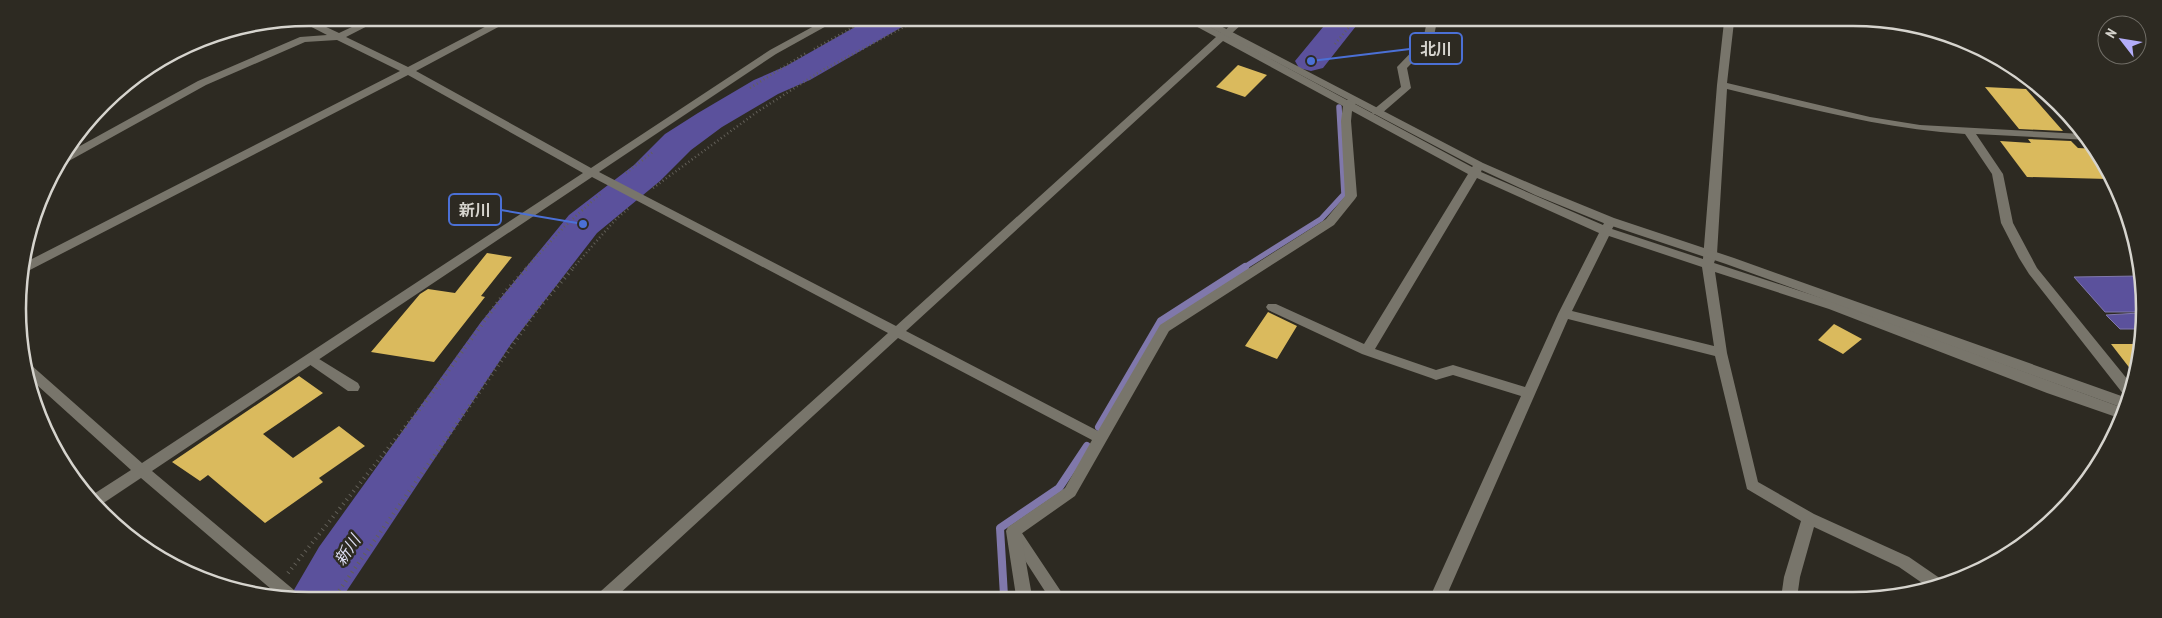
<svg xmlns="http://www.w3.org/2000/svg" width="2162" height="618" viewBox="0 0 2162 618" font-family="'PT Sans Narrow','Noto Sans JP',sans-serif">
<rect width="100%" height="100%" fill="#2d2a22"/>
<!-- water -->
<path fill="#5b519c" stroke="#8078ab" d="M2139 276V312H2105L2074 277Z
M2139 313V329H2120L2106 315Z"/>
<g fill="none" stroke-linecap="round" stroke-linejoin="round">
<!-- stream-far1 -->
<path stroke="#8078ab" stroke-width="5.5" d="M1243 268 1321 219 1344 194 1339 107"/>
<!-- stream -->
<path stroke="#8078ab" stroke-width="8" d="M1099 427 1161 321 1245 267
M1004 596 1000 528 1059 488 1087 446"/>
<!-- river -->
<path fill="#5b519c" fill-rule="evenodd" d="M869 19 907 20 902 27 810 80 778 94 722 127 691 150 660 181 597 233 511 344 344 595H291L319 547 481 322 569 215 634 165 665 134 698 113 754 80 786 66Z
M1328 21H1360L1323 68 1311 71 1299 68 1295 61Z"/>
</g>
<!-- building -->
<path fill="#daba5d" d="M1238 65 1267 75 1245 97 1216 87Z
M1985 87 2026 89 2063 131 2019 129Z
M2028 139 2071 141 2078 148 2096 149 2108 179 2027 177 2000 141 2031 143Z
M487 253 512 257 481 296 485 297 434 362 371 352 420 294 428 289 455 293Z
M1268 312 1297 326 1277 359 1245 346Z
M1834 324 1862 339 1843 354 1818 340Z
M2111 344H2139V366L2135 375Z
M299 376 323 393 263 434 293 458 339 426 365 446 319 478 323 482 265 523 208 475 200 481 172 462Z"/>
<g fill="none" stroke-linecap="round" stroke-linejoin="round">
<!-- path-far1 -->
<path stroke="#636059" stroke-width="2.5" stroke-dasharray="1 3" stroke-linecap="butt" d="M1335 44 1354 21
M814 49 868 19
M750 88 806 53
M626 173 653 152
M653 188 757 112 821 71 917 20
M526 268 564 227 600 194
M573 268 616 219 629 208"/>
<!-- path -->
<path stroke="#636059" stroke-width="4" stroke-dasharray="1 4.5" stroke-linecap="butt" d="M288 573 430 396 506 291 528 267
M336 595 538 309 574 267"/>
<!-- lane -->
<path fill="#78756b" fill-rule="evenodd" d="M311 354 358 383 360 387 358 391H348L306 362 304 359 306 356Z
M1015 528 1020 530 1064 596H1048L1008 534 1010 530Z"/>
<!-- street -->
<path fill="#78756b" fill-rule="evenodd" d="M307 18 339 33 371 18H383L346 37 408 67 502 18H515L416 71 591 168 770 50 827 19H839L776 54 599 172 896 326 1216 37 1190 23 1189 21H1199L1222 33 1235 21H1245L1229 36 1347 100 1357 99 1358 101 1355 104 1472 167 1474 165H1482L1483 167 1481 172 1603 225 1605 221H1613L1615 224 1612 229 1703 259 1717 85 1724 22H1734L1727 83 1870 117 1920 125 2082 134 2088 140 1976 134 2003 174 2013 223 2037 268 2132 385 2128 396 2124 395 2029 274 2019 258 2001 223 1992 174 1965 134C1882 129 1807 108 1727 89L1717 254 1714 263 1837 303 2123 408 2119 418 2047 393 1829 309 1715 272 1727 353 1758 482 1814 514 1909 557 1941 579 1943 582 1928 587 1899 567 1814 527 1800 577 1797 598H1781L1784 577 1801 521 1747 489 1715 356 1568 319 1446 597H1430L1521 396 1453 375 1436 380 1431 378 1362 354 1268 310 1266 307 1268 304H1276L1364 344 1468 174 1352 111 1351 121 1357 196 1355 199 1334 225 1169 331 1075 496 1021 534 1032 596H1016L1006 531 1008 527 1065 488 1092 440 898 338 617 596H598L601 591 888 333 592 177 152 471 294 590 297 595H278L141 478 99 506 89 497 131 470 27 376 25 363 31 365 142 463 583 173 408 75 28 271 23 272 26 262 400 71 337 40 305 42 206 85 67 162 61 163 69 152 198 81 300 37 327 35 298 20ZM1223 41 1343 106 1341 121 1345 196 1326 219 1160 325 1098 431 906 331ZM1477 178 1599 233 1558 314 1525 387 1453 365 1436 370 1375 349ZM1609 236 1702 267 1714 346 1572 311Z
M1427 21H1437L1433 41 1407 68 1411 88 1381 114H1373L1372 112 1373 110 1401 87 1397 67 1423 40Z"/>
<!-- secondary -->
<path fill="#78756b" fill-rule="evenodd" d="M1201 21H1211L1483 163 1543 189 1614 218 1734 258 2127 398 2123 408 1726 264 1606 224 1535 195 1475 167 1202 23Z"/>
</g>
<g text-anchor="middle" dominant-baseline="central" stroke-width="5" stroke-linejoin="round" paint-order="stroke">
<!-- water labels -->
<g font-size="16" font-style="italic" fill="#dedef4" stroke="#2d2a22">
<text transform="translate(347 550) rotate(-56)">新川</text>
</g>
</g>
<!-- crop -->
<path d="M0 0H2162V618H0ZM309 26H1853A283 283 0 0 1 2136 309V309A283 283 0 0 1 1853 592H309A283 283 0 0 1 26 309V309A283 283 0 0 1 309 26Z" fill="#2d2a22" fill-rule="evenodd"/>
<path fill="none" stroke="#d6d4ce" stroke-width="2.5" d="M309 26H1853A283 283 0 0 1 2136 309V309A283 283 0 0 1 1853 592H309A283 283 0 0 1 26 309V309A283 283 0 0 1 309 26Z"/>
<!-- callouts -->
<path fill="none" stroke="#4b70d6" stroke-width="2" d="M1311 61L1410 49M583 224L501 210"/>
<g fill="#4b70d6" stroke="#2d2a22" stroke-width="2">
<circle cx="1311" cy="61" r="5"/>
<circle cx="583" cy="224" r="5"/>
</g>
<g fill="#2d2a22" stroke="#4b70d6" stroke-width="2">
<rect x="1410" y="33" width="52" height="31" rx="5"/>
<rect x="449" y="194" width="52" height="31" rx="5"/>
</g>
<g font-size="16" text-anchor="middle" font-weight="bold" fill="#d6d4ce">
<text x="1436" y="55">北川</text>
<text x="475" y="216">新川</text>
</g>
<!-- north arrow -->
<g transform="translate(2122 40) rotate(301)"><circle r="24" fill="#2d2a22" stroke="#716e67"/>
<path d="M0-4L9 19L0 12L-9 19Z" fill="#b3adf9"/>
<text y="-8" font-size="14" font-weight="bold" text-anchor="middle" fill="#d6d4ce">N</text>
</g>
</svg>
